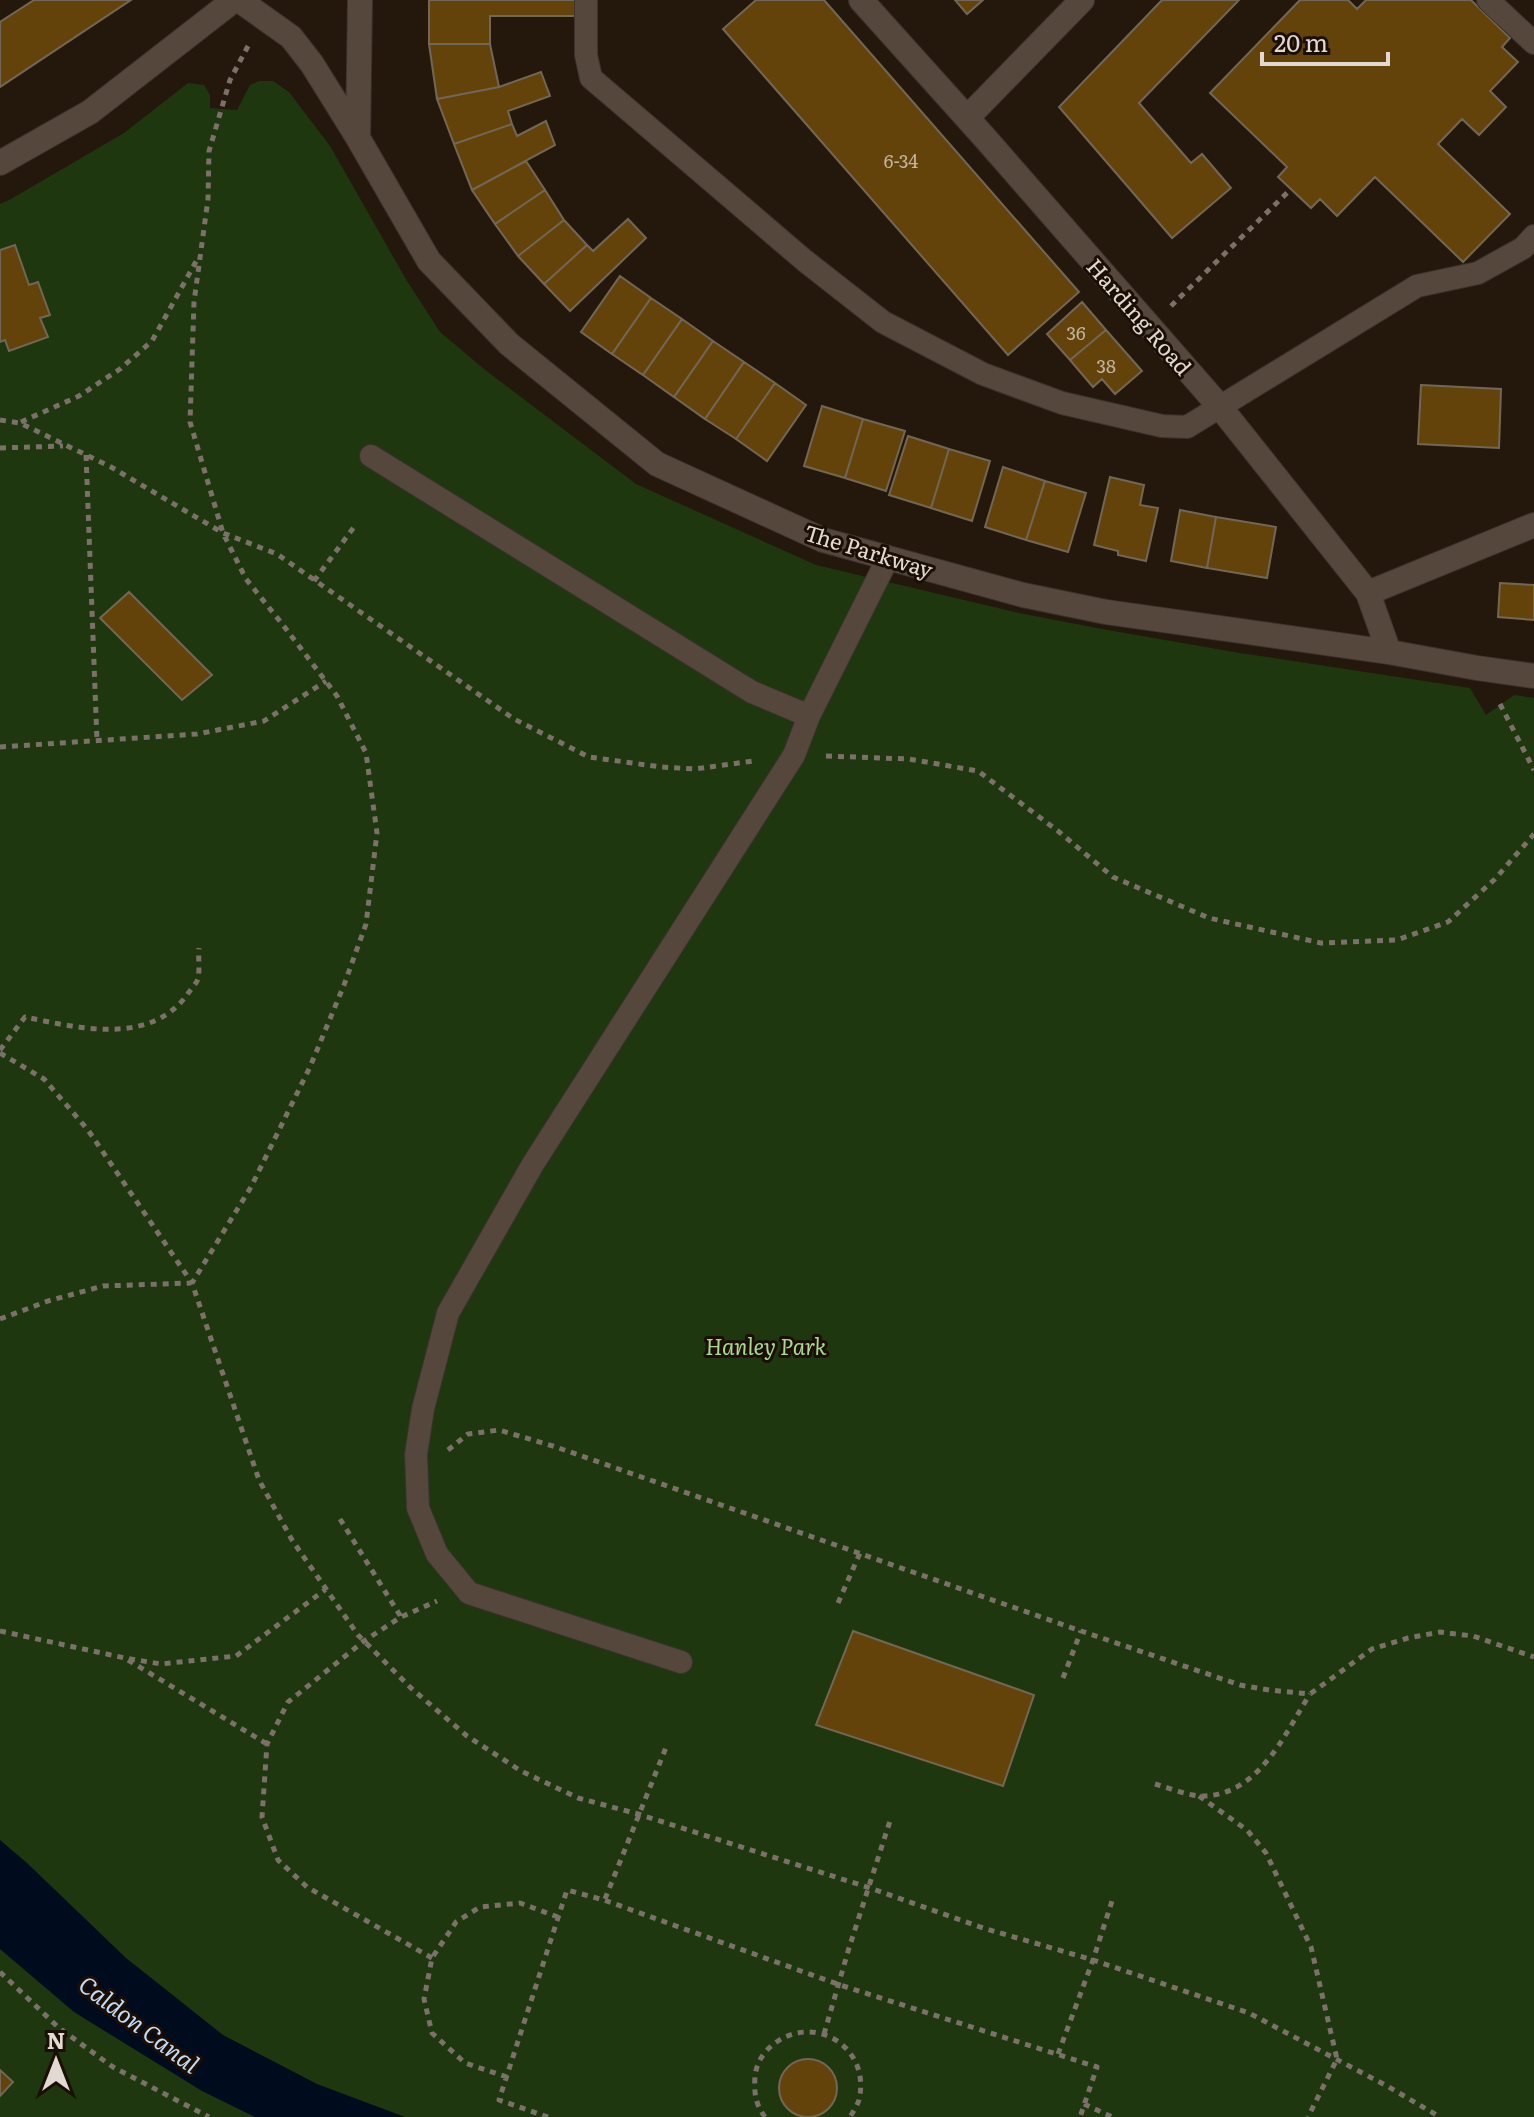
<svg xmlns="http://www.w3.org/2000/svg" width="1534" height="2117" viewBox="0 0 1534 2117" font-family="Literata,serif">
<rect width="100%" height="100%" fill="#24180d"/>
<!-- green -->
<path fill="#1e370f" d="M259 81H273L289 92 330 146 407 281 440 332 484 369 636 484 816 565 1019 613 1102 629 1240 653 1470 688 1486 715 1514 695 1534 698V2117H0V204L11 199 124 133 188 83 204 85 210 95V108L237 110 250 85Z"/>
<!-- water -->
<path fill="#000b1e" d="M0 1840 27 1863 126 1958 223 2035 317 2084 405 2117H255L202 2091 74 2012 0 1949Z"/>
<!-- building -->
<path fill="#634309" stroke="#726757" stroke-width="2" d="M34 0H131L0 87V22Z
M429 0H576V16H490V44H429Z
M756 0H824L1079 292 1008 355 723 29Z
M955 0H983L967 14Z
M1162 0H1239L1139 103 1191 163 1202 154 1231 188 1172 238 1059 107Z
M1300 0H1348L1357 9 1366 0H1471L1510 38 1502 47 1518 62 1490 91 1506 107 1479 135 1462 119 1438 144 1510 214 1463 262 1375 177 1337 216 1320 199 1311 208 1278 177 1287 167 1210 93Z
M429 44H490L499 87 437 99Z
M541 72 550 96 508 111 512 124 454 144 437 99 499 87Z
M546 121 555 145 472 190 454 144 512 124 517 136Z
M526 161 545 190 495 224 472 190Z
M545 190 564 220 518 256 495 224Z
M628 219 646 238 570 311 544 284 587 245 593 251Z
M564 220 587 245 544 284 518 256Z
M15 245 29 285 38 282 50 315 40 318 48 337 9 351 5 340 0 342V250Z
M620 276 651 298 612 354 581 332Z
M651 298 682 319 643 375 612 354Z
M1082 302 1106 330 1070 360 1047 334Z
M682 319 713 341 674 397 643 375Z
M1106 330 1142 371 1115 394 1102 379 1093 387 1070 360Z
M713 341 744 362 705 419 674 397Z
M744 362 775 383 736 439 705 419Z
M775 383 806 405 767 461 736 439Z
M1421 385 1501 389 1499 448 1418 444Z
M822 406 863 419 845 478 804 466Z
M863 419 905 431 886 491 845 478Z
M908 436 949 449 931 508 889 495Z
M949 449 990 461 972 521 931 508Z
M1003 467 1045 481 1026 540 985 527Z
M1110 477 1144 485 1140 505 1158 508 1146 561 1118 555V551L1094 545Z
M1045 481 1086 493 1068 552 1026 540Z
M1180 510 1216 517 1207 568 1171 561Z
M1216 517 1276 527 1267 578 1207 568Z
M1500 583 1534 585V620L1498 617Z
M129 592 212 675 182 700 100 618Z
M853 1631 1034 1695 1003 1786 816 1725Z
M779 2088a29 29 0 1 1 58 0a29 29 0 1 1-58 0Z
M0 2070 13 2082 0 2096Z"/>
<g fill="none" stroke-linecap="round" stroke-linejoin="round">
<defs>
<path id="service" d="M586 0V55L591 78 804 260 883 322 983 374 1062 403 1162 426 1187 427 1417 286 1478 273 1523 248 1534 236
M1488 0 1534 43
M371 456 752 692 809 716
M681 1662 469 1593 437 1554 418 1508 416 1454 423 1409 448 1313 533 1164 794 755 809 716 888 558"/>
<path id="minor" d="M239 0 291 37 312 64 358 138 429 261 509 344 657 464 823 540 1023 595 1106 612 1389 652 1477 668 1534 676
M861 0 985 138 1220 407 1368 593 1389 652
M967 118 1082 0
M358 138 360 0
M1368 593 1534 525"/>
<path id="tertiary" d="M0 163 90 112 234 0"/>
</defs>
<!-- service casing -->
<use href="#service" stroke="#3c332e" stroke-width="24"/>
<!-- minor casing -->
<use href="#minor" stroke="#3c332e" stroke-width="26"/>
<!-- tertiary casing -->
<use href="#tertiary" stroke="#3c332e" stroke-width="26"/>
<!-- path -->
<path stroke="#7b7168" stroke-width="5" stroke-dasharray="6 6" stroke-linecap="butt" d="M248 46 230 80 209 151 208 199 194 302 190 422 223 533 246 579 283 625 337 696 366 753 377 833 366 924 344 985 310 1067 251 1187 192 1283 259 1480 292 1540 358 1635 411 1688 467 1736 521 1771 578 1798 638 1814 870 1888 983 1928 1093 1960 1249 2013 1387 2086 1440 2117
M1171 306 1291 189
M0 420 20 423 111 467 223 533 277 554 514 719 589 757 661 767 695 769 753 761
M21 422 79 396 120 369 152 341 198 258
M0 448 63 446
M86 455 97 741
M314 581 354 527
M1500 704 1534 770
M0 747 197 734 264 721 326 681
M826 756 909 759 978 771 1058 831 1113 877 1209 918 1321 943 1397 940 1448 922 1495 879 1534 834
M0 1050 25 1017C78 1028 149 1046 187 995 190 990 196 984 198 979 200 971 198 957 199 948
M0 1053 44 1079 88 1130 192 1283
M0 1319 48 1301 103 1286 191 1283
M448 1450 468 1434 499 1430 553 1446 1081 1631 1240 1685 1269 1690 1310 1694 1372 1649 1408 1638 1440 1632 1473 1636 1534 1657
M340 1519 401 1617
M838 1603 860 1553
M0 1631 125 1658 161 1664 236 1656 326 1589
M128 1660 267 1744
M1063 1678 1081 1631
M1155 1784C1170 1788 1188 1796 1203 1796 1259 1795 1284 1735 1310 1694
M1199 1796 1247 1830 1266 1853 1311 1947 1337 2059 1308 2117
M605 1899 667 1745
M432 1958 307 1887 278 1860 262 1817 267 1744 288 1702 364 1641 401 1617 437 1601
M0 1972 59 2028 113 2067 209 2117
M824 2034 849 1948 890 1821
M1058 2054 1093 1960 1112 1901
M507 2077 465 2063 432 2033 424 1999 432 1958 456 1922 480 1907 520 1903 558 1917
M1084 2104 1112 2117
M548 2117 499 2100 567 1890 604 1900 840 1985 1097 2067 1080 2117
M765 2117C755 2104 754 2092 755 2076 756 2066 761 2056 768 2049 809 2009 872 2045 859 2100 857 2106 853 2112 850 2117"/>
<!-- service -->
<use href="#service" stroke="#56473c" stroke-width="22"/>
<!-- minor -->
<use href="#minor" stroke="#56473c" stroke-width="24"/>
<!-- tertiary -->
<use href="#tertiary" stroke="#56473c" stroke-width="24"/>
</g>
<g text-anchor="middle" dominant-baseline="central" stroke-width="6" stroke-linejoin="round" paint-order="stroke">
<!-- number labels -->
<g font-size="18" fill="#c2b4a0">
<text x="901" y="160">6-34</text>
<text x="1076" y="332">36</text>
<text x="1106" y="365">38</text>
</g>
<!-- street labels -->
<g font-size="22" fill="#e2d9d2" stroke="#1b0f05">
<text transform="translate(1140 316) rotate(49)">Harding Road</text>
<text transform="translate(869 550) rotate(17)">The Parkway</text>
</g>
<!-- park labels -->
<g font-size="22" font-style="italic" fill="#a8d98f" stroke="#1b0f05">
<text x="766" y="1345">Hanley Park</text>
</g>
<!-- water labels -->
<g font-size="24" font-style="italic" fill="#c4dbf6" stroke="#1b0f05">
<text transform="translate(140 2023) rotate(37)">Caldon Canal</text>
</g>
</g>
<!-- north arrow -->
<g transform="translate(56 2061)" stroke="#1b0f05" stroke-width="6" paint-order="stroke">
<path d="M0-6L14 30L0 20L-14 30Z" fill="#e2d9d2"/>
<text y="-12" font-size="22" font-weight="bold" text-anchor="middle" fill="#e2d9d2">N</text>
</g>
<!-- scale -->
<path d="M1262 52v12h126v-12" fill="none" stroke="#e2d9d2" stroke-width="4"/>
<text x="1274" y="52" font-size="24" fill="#e2d9d2" stroke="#1b0f05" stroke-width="6" paint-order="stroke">20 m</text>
</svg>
